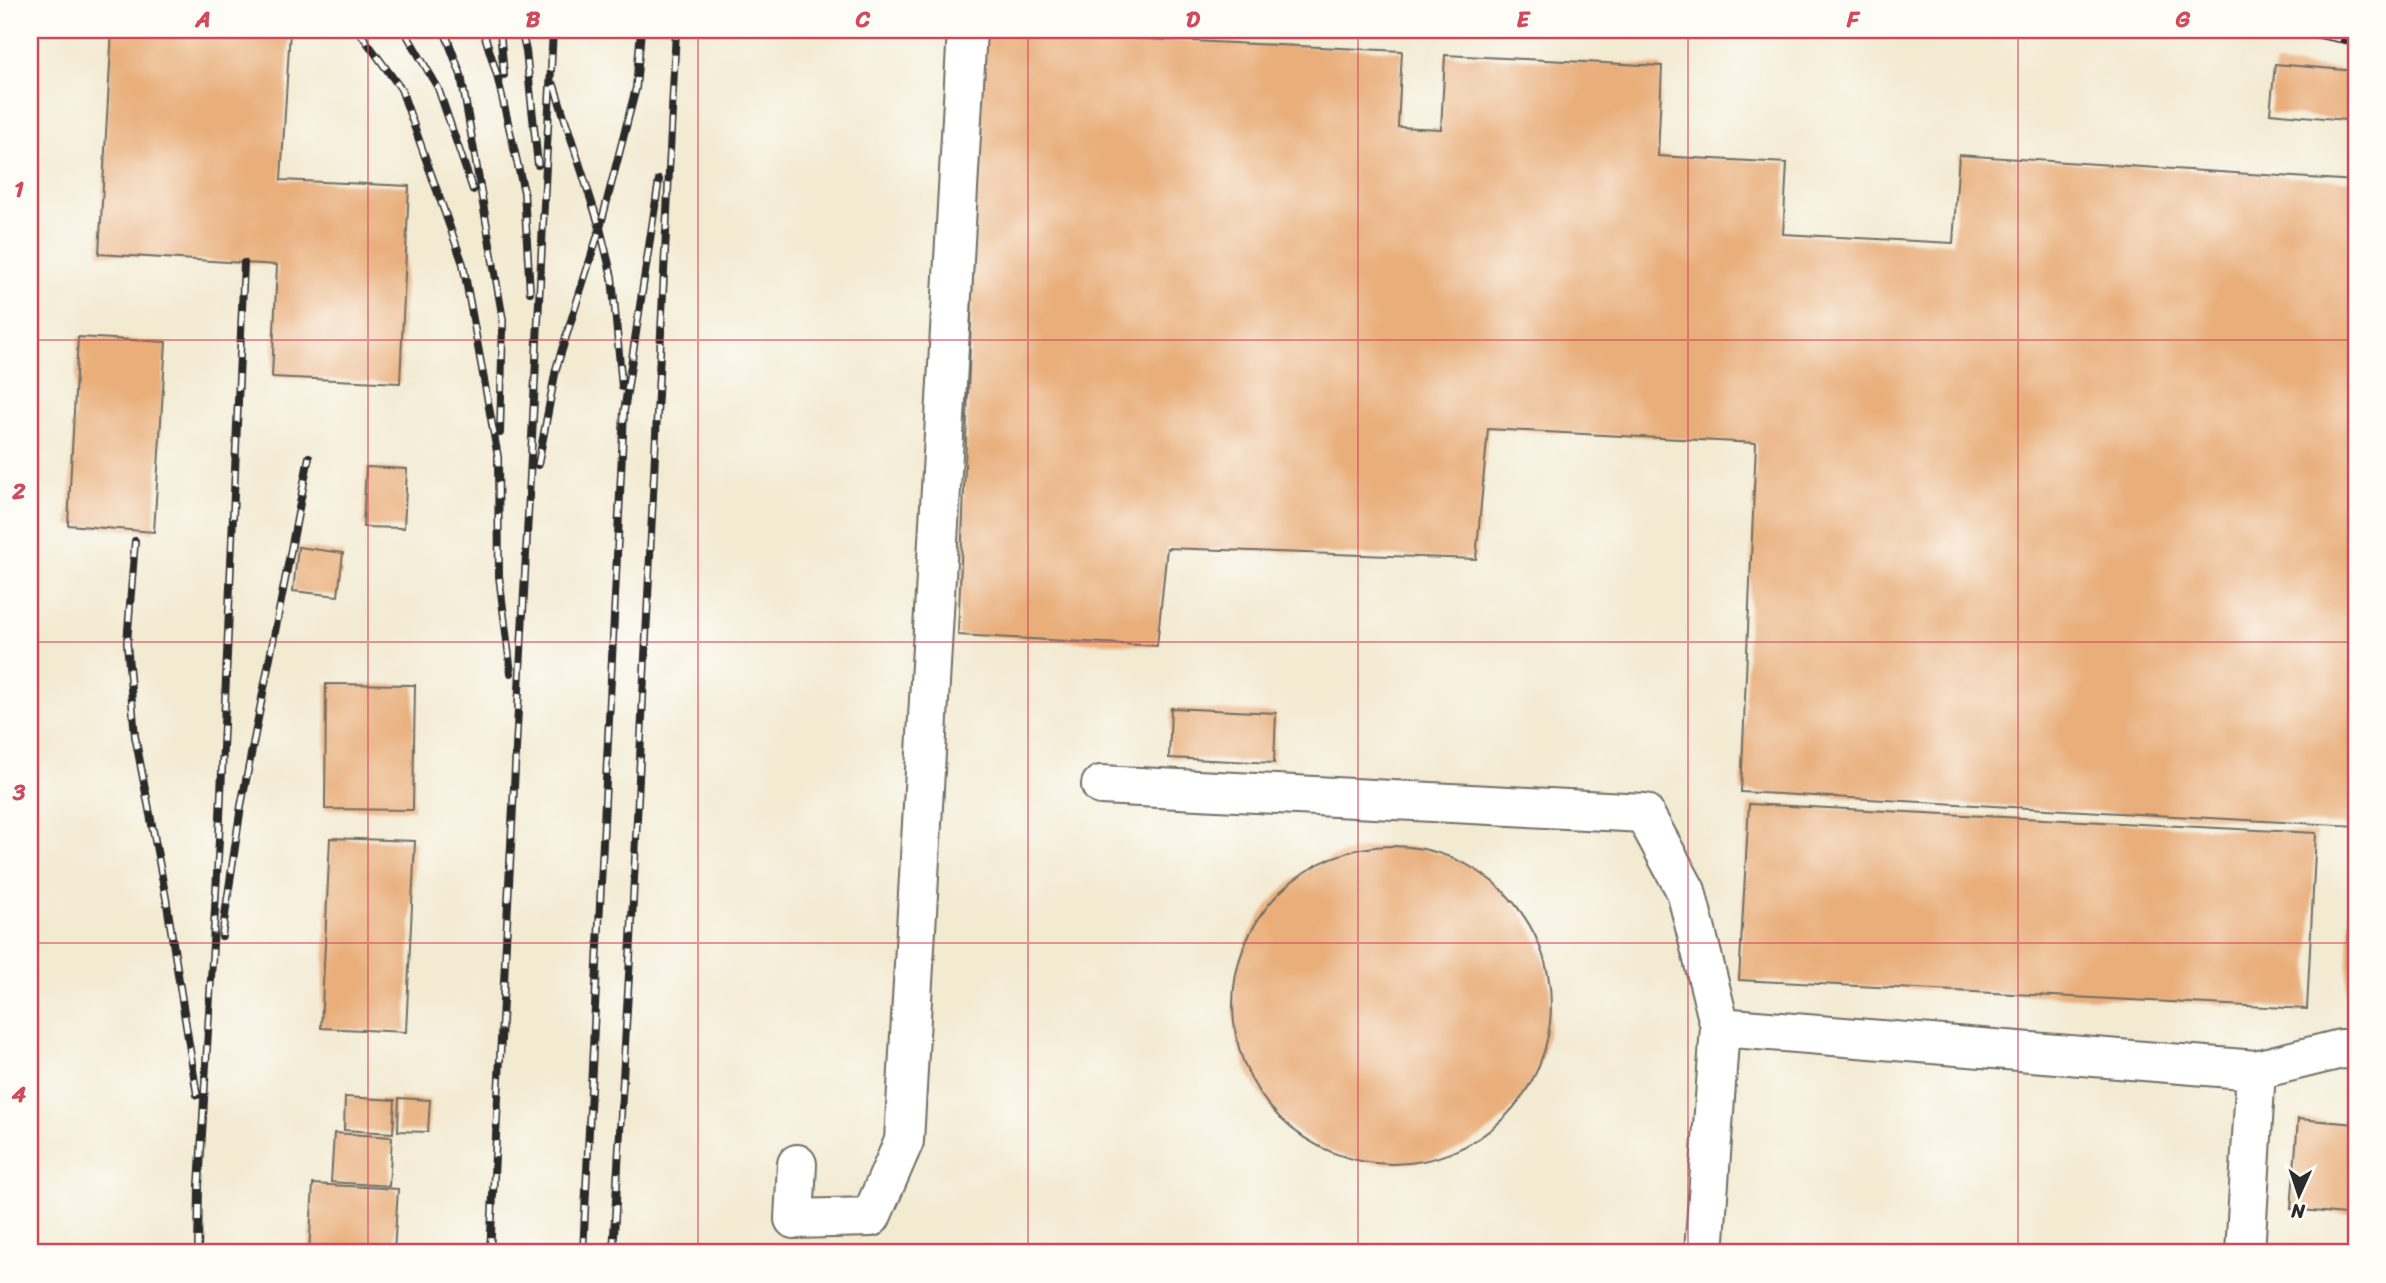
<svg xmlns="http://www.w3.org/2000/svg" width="2386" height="1283" viewBox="0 0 2386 1283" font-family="Sriracha,sans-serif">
<rect width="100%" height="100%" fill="#fdfcf7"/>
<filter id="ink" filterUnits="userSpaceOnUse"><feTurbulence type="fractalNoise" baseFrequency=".0143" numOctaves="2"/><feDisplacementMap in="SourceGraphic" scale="14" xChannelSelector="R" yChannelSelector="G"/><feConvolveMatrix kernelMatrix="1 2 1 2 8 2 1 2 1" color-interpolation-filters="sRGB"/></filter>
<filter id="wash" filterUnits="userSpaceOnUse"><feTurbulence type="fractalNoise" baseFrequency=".00686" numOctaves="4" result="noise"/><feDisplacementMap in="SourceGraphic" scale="28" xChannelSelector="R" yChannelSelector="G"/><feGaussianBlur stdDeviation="1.57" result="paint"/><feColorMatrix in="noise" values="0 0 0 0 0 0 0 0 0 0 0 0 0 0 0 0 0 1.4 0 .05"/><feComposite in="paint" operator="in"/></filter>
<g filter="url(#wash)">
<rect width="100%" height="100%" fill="#f3ead2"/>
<g id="blocks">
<!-- building -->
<path fill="#e9ae7a" d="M112 30H290L281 180 409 186 400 383 272 377 277 265 99 254Z
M983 31 1402 51 1398 127 1441 129 1445 55 1662 66 1658 156 1787 163 1783 234 1953 243 1959 155 2356 181V826L1741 792 1756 443 1488 429 1476 559 1167 548 1157 646 958 635Z
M2275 64 2356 71V121L2270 113Z
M78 337 166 342 154 532 68 525Z
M366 467 407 469 404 528 363 527Z
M298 547 343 553 338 596 293 591Z
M326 684 415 685 413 810 325 809Z
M1171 708 1276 713 1274 763 1169 758Z
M1749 804 2316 833 2307 1009 1739 980Z
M330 838 415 841 406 1032 321 1028Z
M1233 1005a159 159 0 1 1 318 0a159 159 0 1 1-318 0Z
M2351 880H2356V1004H2346Z
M345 1097 395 1100 393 1133 344 1130Z
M399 1098 430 1100 428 1132 398 1131Z
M2298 1119 2356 1124V1215L2291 1209Z
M334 1133 392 1137 389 1186 331 1182Z
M313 1184 398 1189 394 1253H309Z"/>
</g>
</g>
<g filter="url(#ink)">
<use href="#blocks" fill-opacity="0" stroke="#716e65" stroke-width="2"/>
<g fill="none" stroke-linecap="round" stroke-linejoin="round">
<defs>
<path id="minor" d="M1101 785 1644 813 1686 891 1720 1027 1704 1253
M1720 1027 2256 1070 2341 1049 2356 1050
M797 1164 794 1219 871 1217 904 1141 967 30
M2245 1253 2256 1070"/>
</defs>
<!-- minor casing -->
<use href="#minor" stroke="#716e65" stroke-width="42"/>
<!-- minor -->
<use href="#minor" stroke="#fff" stroke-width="38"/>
<defs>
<path id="rail" d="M358 30 401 89 463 264 498 457 499 576 511 673
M404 30 438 88 473 190
M444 30 461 75 503 320 500 433
M483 30 497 75 524 192 530 292
M500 30 504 75
M521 30 526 51 538 165
M2293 30 2356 42
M554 85 600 228 612 277 622 387
M538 465 556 369 600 228 636 88 641 30
M135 541 127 643 135 736 166 898 197 1095
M222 936 241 806 309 457
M198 1253 199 1186 219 840 244 263
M490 1253 553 30
M583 1253 624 412 659 180
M613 1253 631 940 676 30"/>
</defs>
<!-- rail casing -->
<use href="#rail" stroke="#2b2b2b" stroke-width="8"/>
<!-- rail -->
<use href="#rail" stroke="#fdfcf7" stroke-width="5" stroke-dasharray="16" stroke-linecap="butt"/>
</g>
</g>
<!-- grid -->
<path fill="none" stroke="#d1495b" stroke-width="2" stroke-opacity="0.55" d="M368 30V1253M698 30V1253M1028 30V1253M1358 30V1253M1688 30V1253M2018 30V1253M30 340H2356M30 642H2356M30 943H2356"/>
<!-- margin -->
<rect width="2386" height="1283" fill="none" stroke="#fdfcf7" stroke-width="77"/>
<!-- north arrow -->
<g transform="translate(2299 1195) rotate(183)" stroke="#fdfcf7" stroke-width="5" paint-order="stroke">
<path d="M0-5L12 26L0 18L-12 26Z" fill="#2b2b2b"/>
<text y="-10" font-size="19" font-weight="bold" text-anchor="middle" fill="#2b2b2b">N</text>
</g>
<rect x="38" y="38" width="2310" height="1206" fill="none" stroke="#d1495b" stroke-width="2.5"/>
<g font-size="23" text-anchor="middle" font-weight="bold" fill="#d1495b">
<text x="203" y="27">A</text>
<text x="533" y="27">B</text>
<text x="863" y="27">C</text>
<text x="1193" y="27">D</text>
<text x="1523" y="27">E</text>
<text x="1853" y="27">F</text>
<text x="2183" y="27">G</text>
<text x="19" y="197">1</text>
<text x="19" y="499">2</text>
<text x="19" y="800">3</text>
<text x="19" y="1102">4</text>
</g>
</svg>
